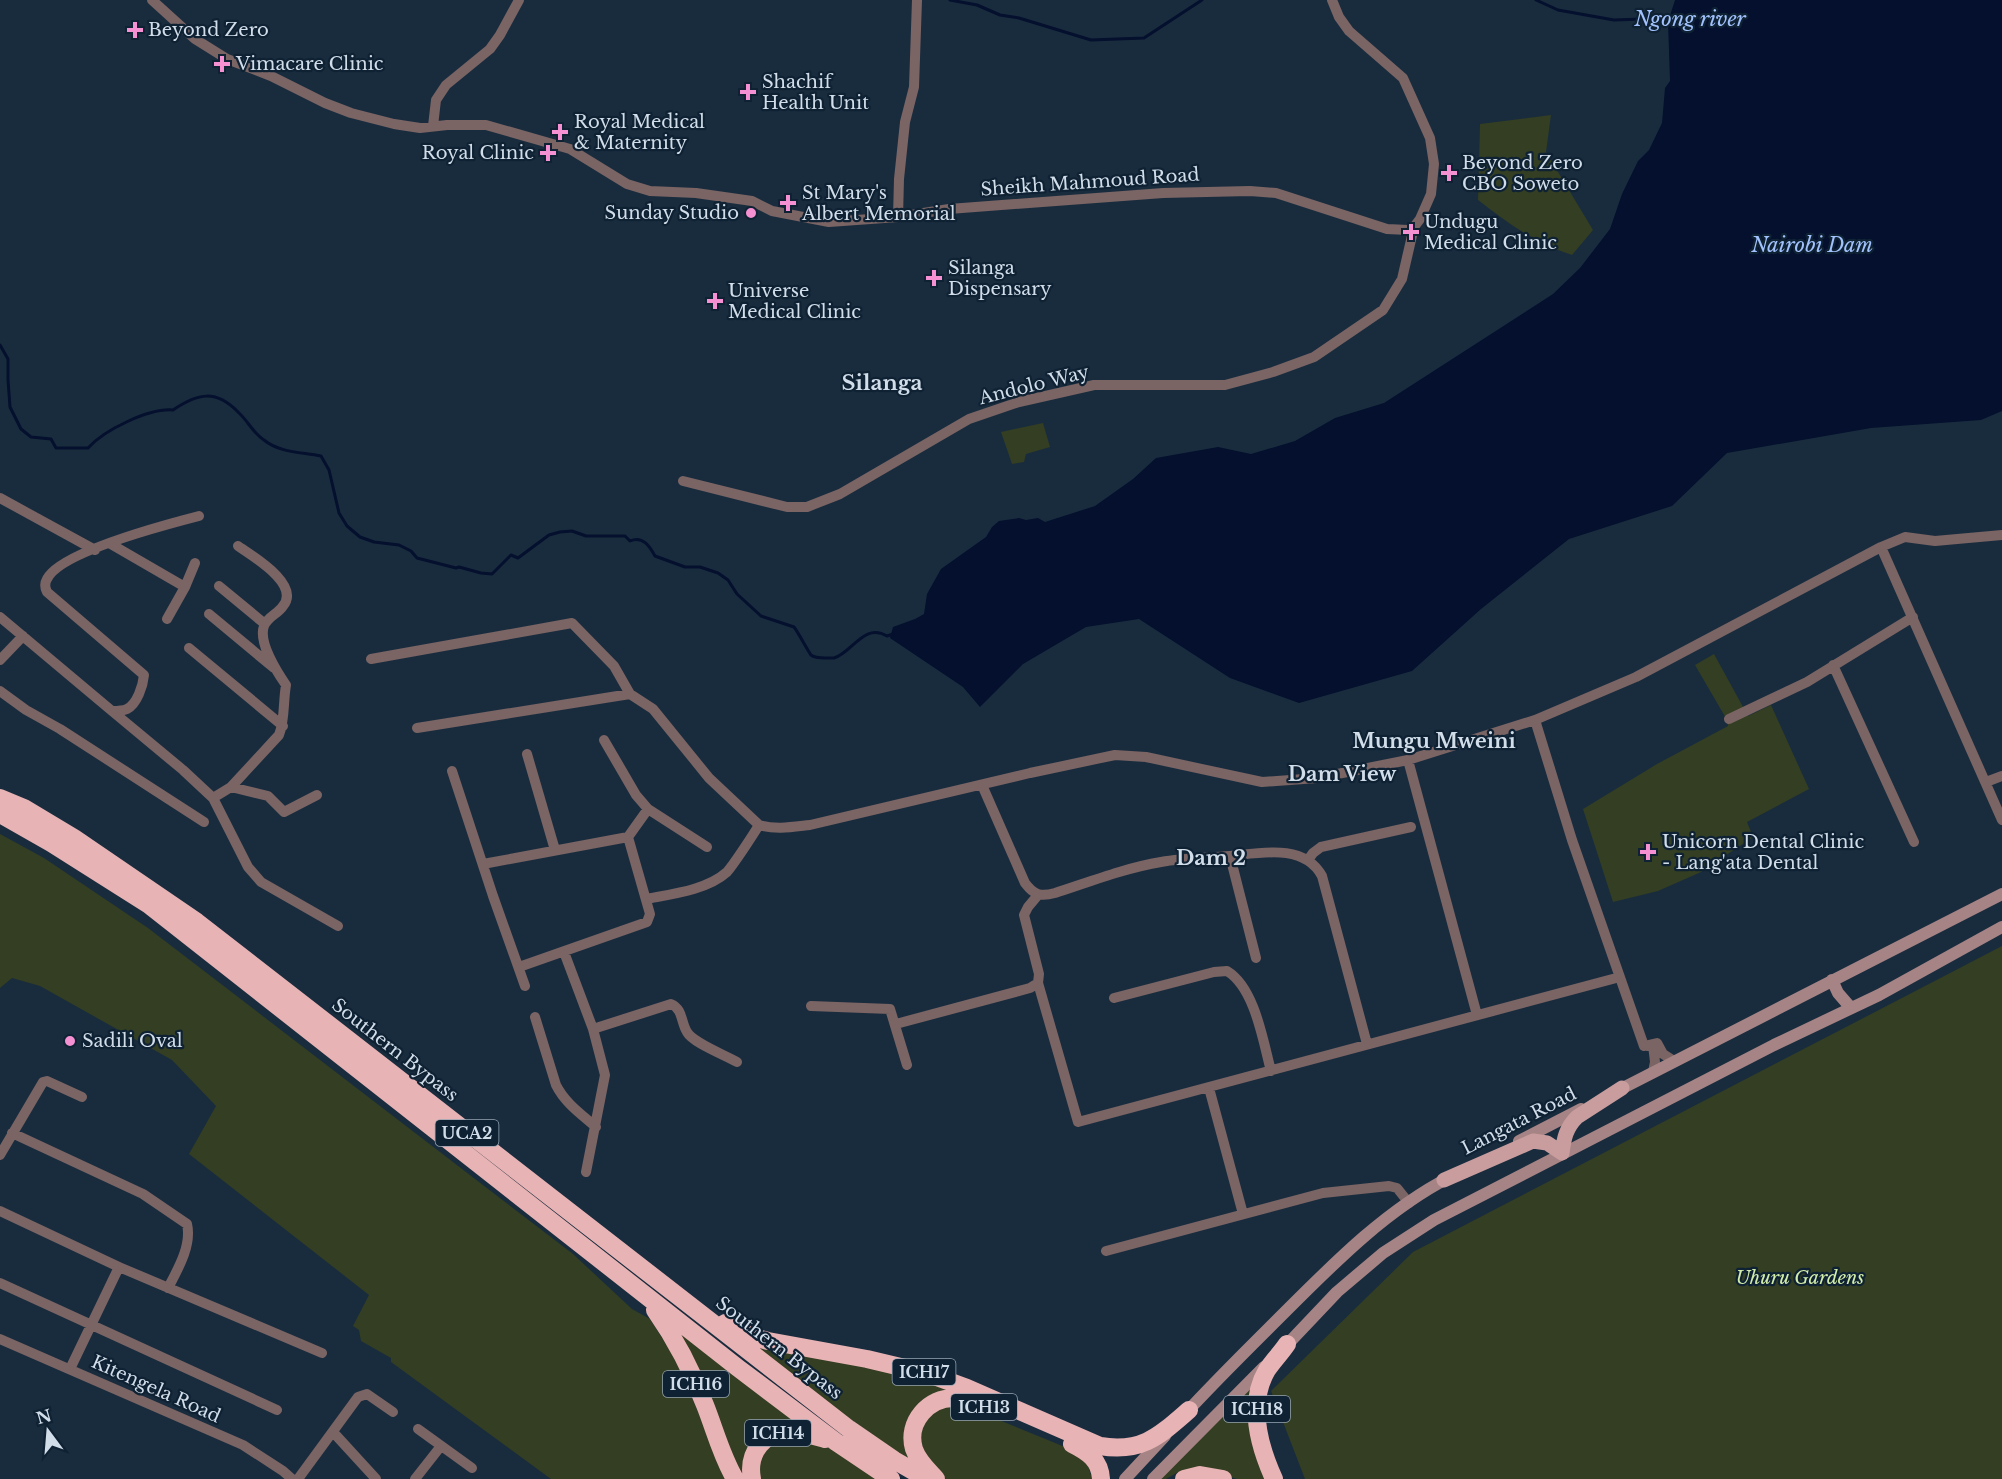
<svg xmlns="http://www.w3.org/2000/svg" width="2002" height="1479" viewBox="0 0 2002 1479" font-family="'Libre Baskerville',serif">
<rect width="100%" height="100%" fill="#192c3e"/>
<!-- green -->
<path fill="#333e22" d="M1551 115 1546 152 1593 230 1572 255C1537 244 1507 223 1478 200L1480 124Z
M1043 423 1050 447 1026 454 1024 462 1012 464 1001 432Z
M1714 654 1748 716 1771 705 1809 789 1747 822 1753 837 1701 872 1658 891 1613 902 1583 809 1657 764 1728 726 1727 720 1695 665Z
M0 834 44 858 148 928 573 1254 632 1309 650 1319 675 1358 727 1479H551L391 1362V1358L361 1341 359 1330 353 1326 369 1295 189 1154 216 1106 172 1060 40 986 12 978 0 988Z
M2002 946V1479H1305L1271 1391 1413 1252Z
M662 1312 817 1434 767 1430 743 1479Z
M749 1345 835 1360 953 1387 918 1408 920 1468 786 1374Z
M1259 1377 1268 1479H1237L1209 1470 1180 1471 1166 1479H1157Z
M945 1406H965L1065 1447 1087 1461 1092 1479H946C927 1464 912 1439 928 1416 931 1412 940 1409 945 1406Z
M804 1439 832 1449 881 1479H759L758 1456 770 1442Z"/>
<!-- water -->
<path fill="#04102d" d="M1675 0H2002V411L1981 420 1871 428 1727 453 1672 506 1569 539 1481 609 1412 671 1299 703 1230 678 1139 619 1086 627 1023 664 980 707 963 687 890 638 893 627 915 619 924 614 927 594 941 569 986 537 992 527 999 521 1019 518 1026 520 1038 518 1045 522 1095 506 1133 479 1156 458 1218 447 1251 454 1295 441 1335 418 1384 403 1553 294 1580 268 1610 229 1622 194 1638 161 1649 150 1662 123 1665 88 1670 81 1668 22Z"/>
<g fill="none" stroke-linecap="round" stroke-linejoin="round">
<!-- stream -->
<path stroke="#04102d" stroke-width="3" d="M950 0 977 5 1000 15 1019 18 1091 40 1144 38 1202 0
M1536 0 1558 10 1614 20 1672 18
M0 345 8 359V380L10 407 21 429 31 437 51 439 56 448H88C104 430 149 408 173 410 198 393 216 389 239 413 248 421 253 433 264 440 280 453 301 452 321 456L329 470 339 513 347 526 360 537 374 542 399 545 411 551 417 558 456 568 459 567 481 573 492 574 511 555 518 558 549 535 560 532 572 531 586 536H625L630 541C643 535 650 547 655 556L685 567H700L718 573 728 580 737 594 761 616 794 627C798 632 808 651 811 655 815 658 821 658 825 658 828 658 831 658 834 658 852 653 864 622 887 636L893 634"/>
<!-- street -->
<path stroke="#7a6464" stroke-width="10" d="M152 0 195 39 227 59 271 76 325 103 351 113 394 124 420 128 447 125H486L570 149 627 184 650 191 696 193 752 201 772 211 829 222 898 217 949 209 1163 193 1250 191 1276 193 1387 229 1408 230 1414 227 1420 219 1431 194 1434 164 1430 138 1403 78 1349 31 1339 17 1332 0
M433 126 436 100 446 85 490 49 500 35 519 0
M898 217 899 179 905 122 914 87 917 0
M683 481 787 507H807L840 494 969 419 1019 402 1094 385H1225L1273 372 1314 357 1383 310 1402 279 1414 227
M0 498 95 550
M109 543 185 587
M238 546C252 556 301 584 283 606 278 614 268 616 264 626 258 642 277 672 286 685 283 702 285 720 279 735L231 787 213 798 248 867 261 882 338 926
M1881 547 1905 537 1935 541 2002 535
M219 586 265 624
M209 614 274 668
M0 617 112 711C117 711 123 711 127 709 137 704 143 686 144 675L47 592C45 588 44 584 47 579 60 552 168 524 199 516
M167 619 185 587 195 563
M189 648 283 726
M371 659 572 623 614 666 630 694 653 709 709 778 759 825C776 830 792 827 810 825L1030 773 1115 755 1146 757 1262 782 1317 778 1408 760 1535 720 1636 677 1881 547 2002 820
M0 660 23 636
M1833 665 1914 842
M0 691 26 710 60 729 204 822
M112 711 183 770 213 798
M1729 719 1807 682 1913 617
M1535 720 1572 840 1644 1046
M417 728 630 694
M604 740 636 795 648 809 707 847
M527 754 555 850
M1408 760 1477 1015
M452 771 493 896 525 986
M1986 782 2002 776
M982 785 1025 883C1034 895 1040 897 1055 893 1089 882 1125 868 1161 862 1184 858 1207 858 1230 856 1260 853 1304 843 1322 876L1367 1044
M231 787 268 796 284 812 317 795
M628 837 648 809
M1230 856 1256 958
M1308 860 1313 853 1321 847 1411 827
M483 864 628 837 650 914 647 922 519 967
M646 899C672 894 707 890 727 872 734 864 753 835 759 825
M564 952 593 1029 605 1075 586 1172
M1038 983 1078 1122C1260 1075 1440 1025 1620 977
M1114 998 1214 972 1227 971C1255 988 1263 1041 1271 1071
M811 1006 890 1009 907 1065
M535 1017 556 1085C565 1103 581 1114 596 1127
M896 1024 1030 988 1038 983 1039 974 1024 915 1028 907 1038 895
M593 1029 671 1004C683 1009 681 1023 687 1032 693 1043 725 1055 737 1062
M1644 1046 1657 1043 1663 1054 1674 1061
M1648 1046 1653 1045 1655 1062 1653 1072
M1209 1088 1243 1214
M12 1133 143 1194 187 1224C192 1245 178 1269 168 1288
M0 1155 43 1082 47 1081 82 1097
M0 1211 119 1267 322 1353
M1106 1251 1323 1193 1389 1186 1397 1188 1409 1203
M0 1283 277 1410
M0 1339 243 1445 283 1471 292 1479
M70 1369 119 1267
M418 1429 472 1468
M333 1432 376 1479
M298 1479 358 1397 367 1394 393 1412
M415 1479 441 1446"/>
<!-- secondary -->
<path stroke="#a68485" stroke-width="12" d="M1832 980 1838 993 1851 1008
M1615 1092 2002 894
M1519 1141 1581 1109
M1283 1349 1337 1292 1383 1253 1434 1220 1774 1045 1879 995 2002 927
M1185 1414C1218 1378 1253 1344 1288 1309 1337 1260 1388 1209 1450 1177
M1125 1479 1165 1436
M1153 1479 1264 1367"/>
<!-- primary -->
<path stroke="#c99d9e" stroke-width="15" d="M1444 1180 1533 1141 1547 1143 1562 1153C1564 1138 1566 1128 1577 1117L1622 1088"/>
<!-- highway -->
<path stroke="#e8b3b4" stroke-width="18" d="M0 798 24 808 74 838 197 922 849 1429 894 1460 927 1479
M0 814 51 843 149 905 738 1368 836 1442 891 1479
M655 1310C676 1340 692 1371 705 1405 715 1430 721 1455 735 1479
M725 1323 750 1336 768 1341 867 1359 926 1373 967 1388 1100 1446C1142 1453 1159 1436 1189 1410
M1072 1444C1088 1452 1100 1460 1101 1479
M752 1479C747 1453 764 1430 792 1432 804 1433 814 1436 825 1439
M936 1479C928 1470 918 1461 914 1449 906 1422 929 1397 955 1398 965 1399 974 1402 983 1406
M1184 1479 1200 1475 1223 1479
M1274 1479C1259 1446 1247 1404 1267 1370 1273 1361 1281 1353 1287 1344"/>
</g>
<!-- markers -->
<g fill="#f591d2" stroke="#0f2234" stroke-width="2">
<path d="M132 21h6v6h6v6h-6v6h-6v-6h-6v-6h6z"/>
<path d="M219 55h6v6h6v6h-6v6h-6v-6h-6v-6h6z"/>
<path d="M745 83h6v6h6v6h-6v6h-6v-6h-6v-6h6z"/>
<path d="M557 123h6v6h6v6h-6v6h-6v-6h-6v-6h6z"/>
<path d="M545 144h6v6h6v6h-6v6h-6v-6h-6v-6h6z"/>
<path d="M1446 164h6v6h6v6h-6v6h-6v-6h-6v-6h6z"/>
<path d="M785 194h6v6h6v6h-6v6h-6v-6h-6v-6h6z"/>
<circle cx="751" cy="213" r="6"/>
<path d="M1408 223h6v6h6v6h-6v6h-6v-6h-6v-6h6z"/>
<path d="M931 269h6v6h6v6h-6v6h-6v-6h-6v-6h6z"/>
<path d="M712 292h6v6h6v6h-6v6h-6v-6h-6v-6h6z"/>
<path d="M1645 843h6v6h6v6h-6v6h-6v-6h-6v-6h6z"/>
<circle cx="70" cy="1041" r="6"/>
</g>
<g text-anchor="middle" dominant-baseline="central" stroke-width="4.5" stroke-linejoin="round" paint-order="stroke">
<!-- shield labels -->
<g fill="#0f2234" stroke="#97a5b3" stroke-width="1.5">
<rect x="435.5" y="1120" width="63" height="26" rx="4.5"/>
<rect x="892.5" y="1359" width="63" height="26" rx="4.5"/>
<rect x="663" y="1371" width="66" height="26" rx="4.5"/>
<rect x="951" y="1394" width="66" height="26" rx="4.5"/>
<rect x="1224" y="1396" width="66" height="26" rx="4.5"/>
<rect x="745" y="1420" width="66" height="26" rx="4.5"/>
</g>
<g font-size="16" font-weight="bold" fill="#d1dde9">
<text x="467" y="1133">UCA2</text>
<text x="924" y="1372">ICH17</text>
<text x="696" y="1384">ICH16</text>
<text x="984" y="1407">ICH13</text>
<text x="1257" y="1409">ICH18</text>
<text x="778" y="1433">ICH14</text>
</g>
<!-- poi labels -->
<g font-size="18" fill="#d1dde9" stroke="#0f2234" text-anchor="start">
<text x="148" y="30">Beyond Zero</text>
<text x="236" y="64">Vimacare Clinic</text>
<text x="762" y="82">Shachif<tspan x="762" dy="21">Health Unit</tspan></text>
<text x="574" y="122">Royal Medical<tspan x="574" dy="21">&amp; Maternity</tspan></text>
<text x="534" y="153" text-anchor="end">Royal Clinic</text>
<text x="1462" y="163">Beyond Zero<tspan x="1462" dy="21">CBO Soweto</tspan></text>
<text x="802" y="193">St Mary's<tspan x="802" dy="21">Albert Memorial</tspan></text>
<text x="739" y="213" text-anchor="end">Sunday Studio</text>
<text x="1424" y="222">Undugu<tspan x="1424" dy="21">Medical Clinic</tspan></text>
<text x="948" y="268">Silanga<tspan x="948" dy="21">Dispensary</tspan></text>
<text x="728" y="291">Universe<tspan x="728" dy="21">Medical Clinic</tspan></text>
<text x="1662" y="842">Unicorn Dental Clinic<tspan x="1662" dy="21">- Lang'ata Dental</tspan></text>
<text x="82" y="1041">Sadili Oval</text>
</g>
<!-- street labels -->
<g font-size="18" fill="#d1dde9" stroke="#0f2234">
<text transform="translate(1090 182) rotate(-4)">Sheikh Mahmoud Road</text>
<text transform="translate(1034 385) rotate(-14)">Andolo Way</text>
<text transform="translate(395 1050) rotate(38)">Southern Bypass</text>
<text transform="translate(1519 1121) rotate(-27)">Langata Road</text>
<text transform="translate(779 1348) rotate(38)">Southern Bypass</text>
<text transform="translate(156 1389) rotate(24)">Kitengela Road</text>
</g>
<!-- park labels -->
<g font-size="18" font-style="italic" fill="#d3edaa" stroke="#0f2234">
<text x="1800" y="1278">Uhuru Gardens</text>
</g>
<!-- water labels -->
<g font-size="20" font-style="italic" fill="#a2c2fe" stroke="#0f2234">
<text x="1690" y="19">Ngong river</text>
<text x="1812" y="245">Nairobi Dam</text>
</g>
<!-- neighbourhood labels -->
<g font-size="20" font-weight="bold" fill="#d1dde9" stroke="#0f2234">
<text x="1434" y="741">Mungu Mweini</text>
<text x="1342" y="774">Dam View</text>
<text x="1211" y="858">Dam 2</text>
</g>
<!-- quarter labels -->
<g font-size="21" font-weight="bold" fill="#d1dde9" stroke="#0f2234">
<text x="882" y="383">Silanga</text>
</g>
</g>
<!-- north arrow -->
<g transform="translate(48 1431) rotate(344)" stroke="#0f2234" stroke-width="4.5" paint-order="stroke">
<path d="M0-4.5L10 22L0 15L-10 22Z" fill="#d1dde9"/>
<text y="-9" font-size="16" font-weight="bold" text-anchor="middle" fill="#d1dde9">N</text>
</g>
</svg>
